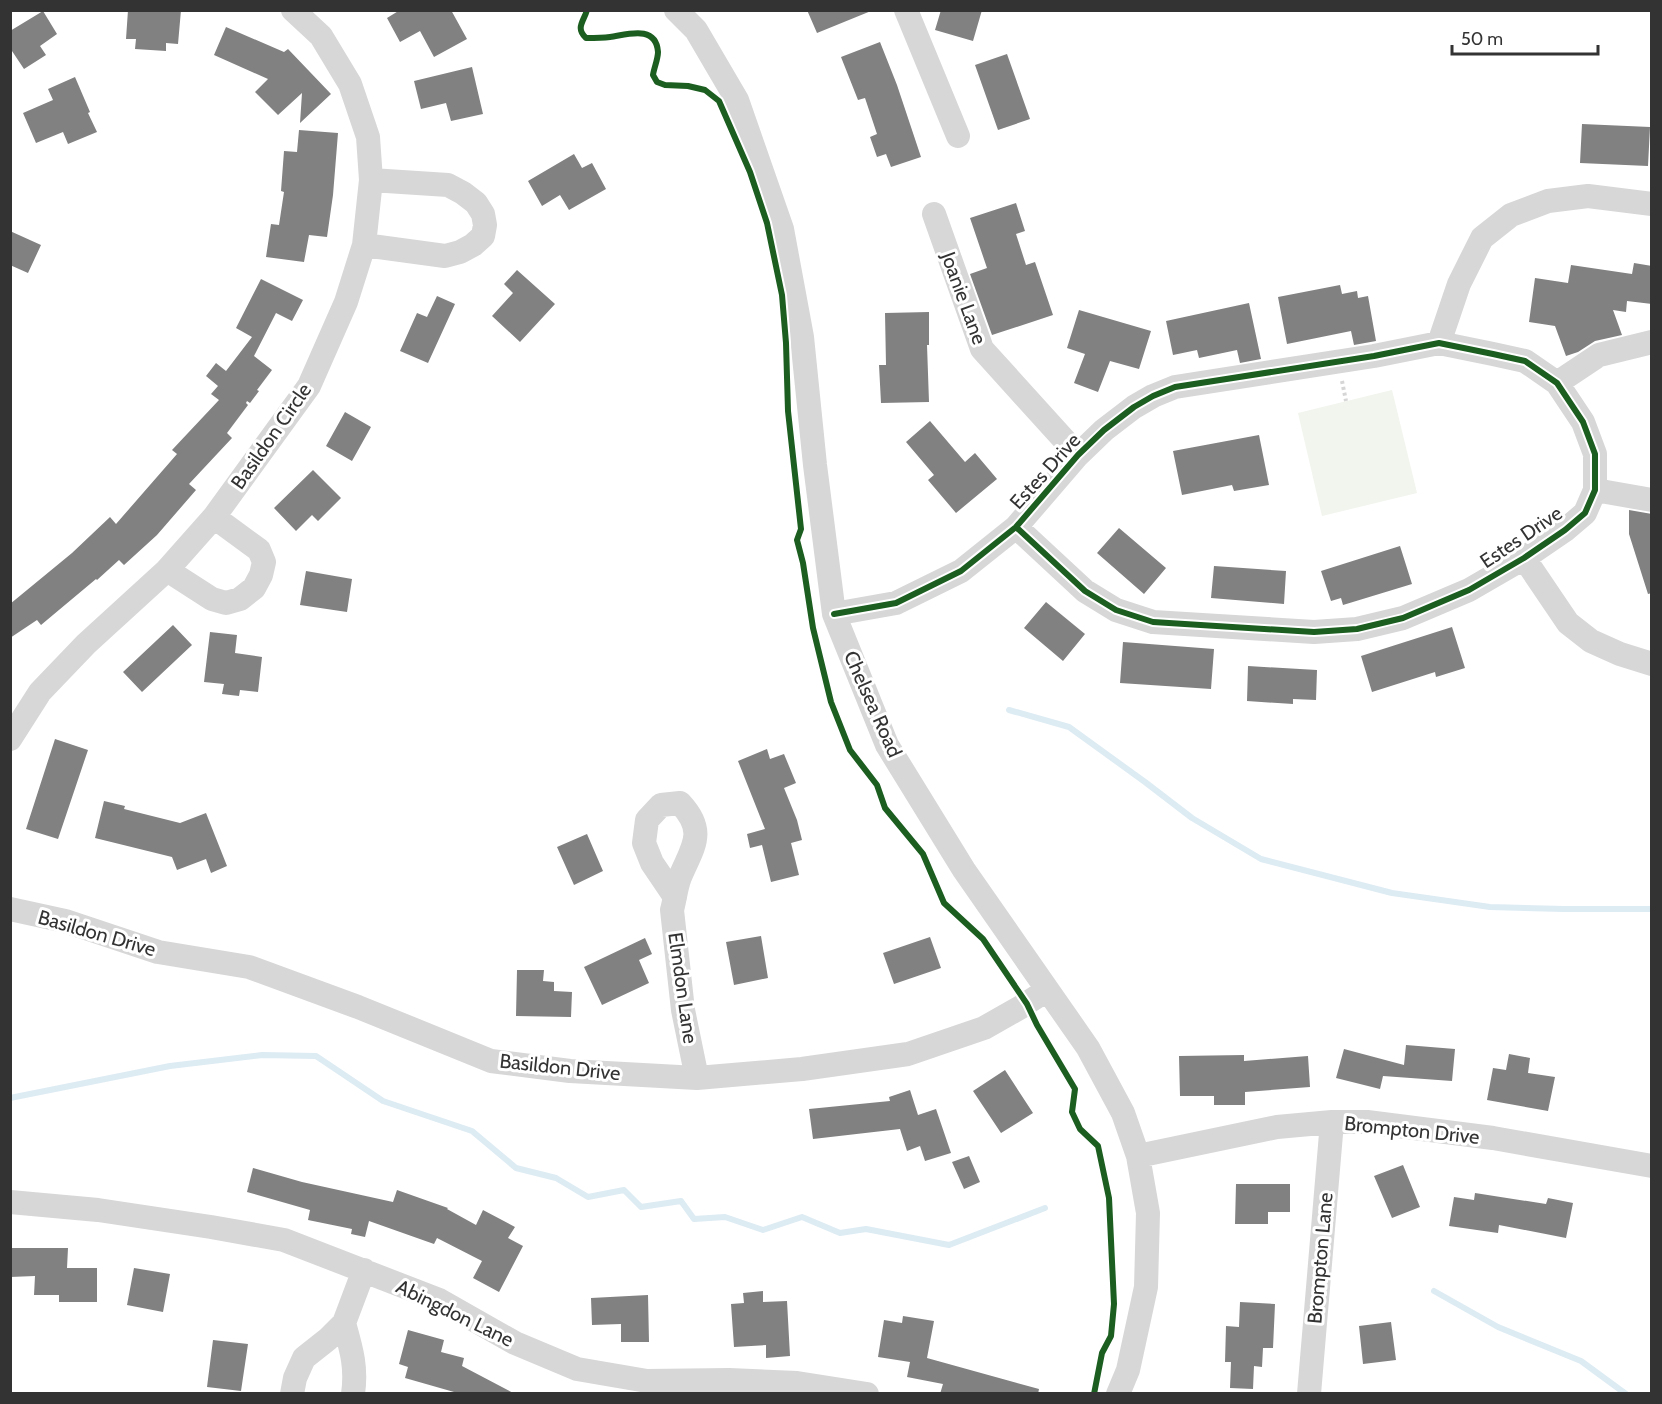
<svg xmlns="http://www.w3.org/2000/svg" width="1662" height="1404" font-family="Cabin,sans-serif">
	<rect width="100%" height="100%" fill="#fff"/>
	<path fill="#f1f5ed" d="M1392 390 1417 493 1322 516 1298 413Z"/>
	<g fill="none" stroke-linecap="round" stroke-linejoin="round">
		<path stroke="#ddebf3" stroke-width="6" d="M1009 710 1069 727 1145 782 1192 818 1261 859 1392 893 1490 907 1564 909H1652
			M10 1098 170 1066 262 1055 316 1056 383 1101 472 1131 516 1168 556 1178 588 1197 624 1190 641 1207 681 1201 694 1219 725 1217 763 1230 802 1217 840 1233 866 1229 949 1245 1045 1208
			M1434 1291 1498 1327 1581 1361 1626 1394"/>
	</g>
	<path fill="#818181" d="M128 10H181L178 44 166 43V51L135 49 136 39H126Z
		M400 10H451L467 39 434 57 420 31 400 42 387 18Z
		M807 10H871V11L817 33Z
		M941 10H982L973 41 935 30Z
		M43 11 57 34 40 46 46 55 24 69 10 48V31Z
		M226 27 284 52 288 49 331 94 300 123 302 93 278 115 255 92 268 79 214 55Z
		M880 42 897 85 921 157 891 167 886 154 877 157 870 137 877 134 865 98 858 100 841 57Z
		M1007 54 1030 119 998 130 975 65Z
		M472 67 483 114 451 121 446 103 421 109 414 81Z
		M75 77 90 112 88 113 97 132 68 144 63 132 36 143 23 113 53 100 48 89Z
		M1582 124 1650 127 1648 166 1580 163Z
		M299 130 338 133 333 195 327 237 309 235 304 262 266 257 271 224 279 225 284 192 281 191 284 151 297 152Z
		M574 154 582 168 592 163 606 189 569 210 560 195 542 206 528 181Z
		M1016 203 1025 231 1016 234 1026 265 1035 262 1053 315 992 335 970 274 987 268 970 218Z
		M10 231 41 245 28 273 10 265Z
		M1634 263 1652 266V304L1627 301 1626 312 1613 310 1622 335 1595 341 1578 352 1566 356 1555 326 1529 322 1535 278 1568 283 1571 265 1632 274Z
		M517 270 555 304 520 342 492 316 513 293 504 284Z
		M261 279 303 300 292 321 276 313 254 356 272 370 257 390 259 391 250 403 247 401 246 403 248 405 227 433 232 438 189 484 196 490 157 535 124 565 119 560 97 580 96 579 41 625 37 620 10 638V604L72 553 110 517 116 524 177 454 172 450 219 400 211 394 218 386 206 376 216 363 226 371 252 337 236 328Z
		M1340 285 1342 294 1357 291 1358 298 1368 296 1376 341 1354 345 1351 331 1287 344 1278 297Z
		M437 296 455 304 428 363 400 351 417 313 427 317Z
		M1249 303 1261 359 1240 363 1237 350 1199 358 1197 350 1173 355 1166 321Z
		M1079 310 1151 331 1139 369 1110 361 1098 392 1074 383 1085 354 1067 348Z
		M929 312V345H927L929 402 881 403 879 365H886L885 313Z
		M345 412 371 427 352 461 326 446Z
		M930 421 965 462 975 453 997 479 956 513 928 480 934 475 906 442Z
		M1259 435 1269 485 1234 491 1232 485 1182 495 1173 451Z
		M313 470 341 498 318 521 312 515 296 531 274 508Z
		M1629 510 1652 514V593L1648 594 1629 534Z
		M1119 528 1166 568 1144 594 1097 553Z
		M1400 546 1412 584 1343 605 1341 598 1331 601 1321 571Z
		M1214 566 1286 571 1284 604 1211 598Z
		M306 571 352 579 347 612 300 605Z
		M1046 602 1085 634 1063 661 1024 628Z
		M173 625 192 645 142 692 123 672Z
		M1452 627 1465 668 1436 677 1435 672 1372 692 1361 656Z
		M210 632 237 635 235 653 262 657 258 692 240 690 239 696 222 694 224 684 204 682Z
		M1123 642 1214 649 1211 689 1120 683Z
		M1248 666 1317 670 1316 700 1293 699V704L1247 701Z
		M55 739 88 750 58 839 26 829Z
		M767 749 770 759 784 754 796 783 784 788 797 820 802 840 791 843 799 875 771 882 762 845 750 848 747 834 765 829 738 761Z
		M104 801 125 806 124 809 180 823 206 813 227 866 211 873 206 859 177 870 172 857 95 838Z
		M587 834 603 871 574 885 557 847Z
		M761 936 768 978 734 985 726 942Z
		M930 937 941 968 894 984 883 953Z
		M645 938 652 954 639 960 649 983 602 1005 584 967Z
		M517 970H544L543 981 554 982V991L572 992 571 1017 516 1016Z
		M1406 1045 1455 1049 1452 1081 1383 1076 1380 1089 1336 1078 1344 1049 1404 1065Z
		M1509 1054 1530 1058 1528 1073 1555 1077 1548 1111 1487 1100 1493 1068 1506 1070Z
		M1244 1055V1061L1308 1056 1310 1087 1245 1092V1105H1214V1096H1180L1179 1056Z
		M1005 1070 1033 1113 1001 1133 973 1091Z
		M910 1090 918 1115 936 1109 951 1153 925 1161 920 1146 907 1151 900 1129 813 1139 809 1109 890 1101 889 1097Z
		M969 1156 980 1182 964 1189 952 1162Z
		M1403 1165 1420 1207 1392 1218 1374 1176Z
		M253 1168 302 1182 393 1202 397 1190 448 1208 447 1209 476 1225 483 1210 515 1227 508 1238 523 1246 499 1292 473 1278 482 1261 437 1238 434 1244 369 1221 365 1237 351 1234 352 1229 308 1220 310 1210 247 1192Z
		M1236 1184H1290V1212H1268V1224H1235Z
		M1475 1193 1546 1204 1548 1198 1573 1203 1566 1238 1499 1225 1498 1233 1449 1226 1454 1197 1474 1200Z
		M10 1248H68L67 1268H97V1302H59V1295H34L35 1276 10 1277Z
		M134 1268 170 1274 163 1312 127 1305Z
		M763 1291V1302L787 1301 790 1356 766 1358V1345L734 1347 731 1304 744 1303 743 1293Z
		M648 1295 649 1342H621V1324L592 1325 591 1298Z
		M1240 1302 1275 1304 1273 1348H1263L1262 1367 1254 1366 1253 1389 1230 1388 1231 1362H1225L1226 1326 1239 1327Z
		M903 1316 934 1321 927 1358 1039 1389 1038 1394H940L943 1384 907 1377 910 1362 878 1357 884 1320 902 1323Z
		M1391 1322 1396 1360 1363 1364 1359 1326Z
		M408 1330 444 1340 441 1352 464 1358 462 1366 515 1394H461L405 1378 408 1367 399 1364Z
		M213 1340 248 1344 241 1391 207 1387Z"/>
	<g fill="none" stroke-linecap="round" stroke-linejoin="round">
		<path stroke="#d6d6d6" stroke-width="4" stroke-dasharray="3 3" stroke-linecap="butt" d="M1342 381 1346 401"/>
		<path stroke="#d7d7d7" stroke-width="24" d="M676 10 696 30 737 100 782 229 802 337 815 465 834 614 887 745 964 870 1088 1048 1123 1113 1138 1156 1148 1213 1146 1287 1128 1370 1118 1394
			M906 10 958 136
			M934 214 982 349 1078 455
			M364 245 445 256 460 252 473 245 483 236 485 225 483 214 476 203 463 193 448 185 371 180
			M1439 343 1459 284 1482 238 1511 215 1548 201 1588 196 1652 204
			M1557 383 1599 355 1652 342
			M1595 490 1652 500
			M1524 558 1568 623 1591 641 1620 654 1652 664
			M167 570 212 599 226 603 240 599 254 588 261 575 264 562 259 550 214 517
			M834 614 896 603 961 571 1016 527 1078 455 1104 430 1134 407 1153 396 1175 387 1374 356 1439 343 1493 354 1525 361 1557 383 1583 422 1595 454V490L1585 513 1565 530 1524 558 1469 590 1403 618 1357 629 1314 632 1153 622 1116 610 1085 591 1016 527
			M10 739 40 692 86 644 167 570 214 517 309 386 346 302 364 245 371 180 368 137 350 84 321 36 293 10
			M675 897 652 863 644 843 647 820 661 805 680 803C707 832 693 846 680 877 676 887 675 899 672 910L683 1010 697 1078
			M10 909 65 921 158 952 249 967 358 1007 491 1061 570 1071 697 1078 802 1069 908 1054 984 1028 1021 1007 1047 990
			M1138 1156 1277 1127 1332 1122H1367L1493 1138 1652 1166
			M10 1202 98 1210 211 1227 284 1240 439 1300 515 1343 577 1369 647 1381 729 1380 797 1383 867 1394
			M344 1323C351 1348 357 1367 353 1394
			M292 1394 295 1378 304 1358 328 1339 344 1323 364 1270
			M1309 1394 1332 1122"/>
		<defs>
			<path id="cycleway" d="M587 10C584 21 575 28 586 38 594 38 602 38 610 37 626 35 656 24 658 52 658 59 654 68 653 75L657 82 665 85 688 86 705 90 719 101 750 172 767 223 782 295 786 343 788 411 801 529 797 540 803 563 813 628 831 702 850 750 877 785 885 808 923 854 944 903 983 939 1027 1004 1037 1025 1075 1089 1072 1112 1080 1129 1098 1146 1109 1198 1114 1304 1111 1336 1102 1353 1094 1394
				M834 614 896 603 961 571 1016 527 1078 455 1104 430 1134 407 1153 396 1175 387 1374 356 1439 343 1493 354 1525 361 1557 383 1583 422 1595 454V490L1585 513 1565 530 1524 558 1469 590 1403 618 1357 629 1314 632 1153 622 1116 610 1085 591 1016 527"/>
		</defs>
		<use href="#cycleway" stroke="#fff" stroke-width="10"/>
		<use href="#cycleway" stroke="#1b5e20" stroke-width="6"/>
	</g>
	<g text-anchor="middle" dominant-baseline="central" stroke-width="6" stroke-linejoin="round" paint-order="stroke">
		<g font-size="20" fill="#333" stroke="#fff">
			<text transform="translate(964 298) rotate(70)">Joanie Lane</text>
			<text transform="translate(271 436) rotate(-55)">Basildon Circle</text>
			<text transform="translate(1045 471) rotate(-48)">Estes Drive</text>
			<text transform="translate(1521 537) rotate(-34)">Estes Drive</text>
			<text transform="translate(873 704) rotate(66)">Chelsea Road</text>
			<text transform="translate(97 933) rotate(16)">Basildon Drive</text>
			<text transform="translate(683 988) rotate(82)">Elmdon Lane</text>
			<text transform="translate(560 1067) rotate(6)">Basildon Drive</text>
			<text transform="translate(1412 1130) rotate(6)">Brompton Drive</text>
			<text transform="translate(1320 1258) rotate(-85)">Brompton Lane</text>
			<text transform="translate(455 1313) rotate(26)">Abingdon Lane</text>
		</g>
	</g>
	<rect width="1662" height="1404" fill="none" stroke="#333333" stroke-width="24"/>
	<path d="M1452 45v9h146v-9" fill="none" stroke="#333333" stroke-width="3"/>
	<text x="1461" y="45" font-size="18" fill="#333333" stroke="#ffffff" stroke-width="4.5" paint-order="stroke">50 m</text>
</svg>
